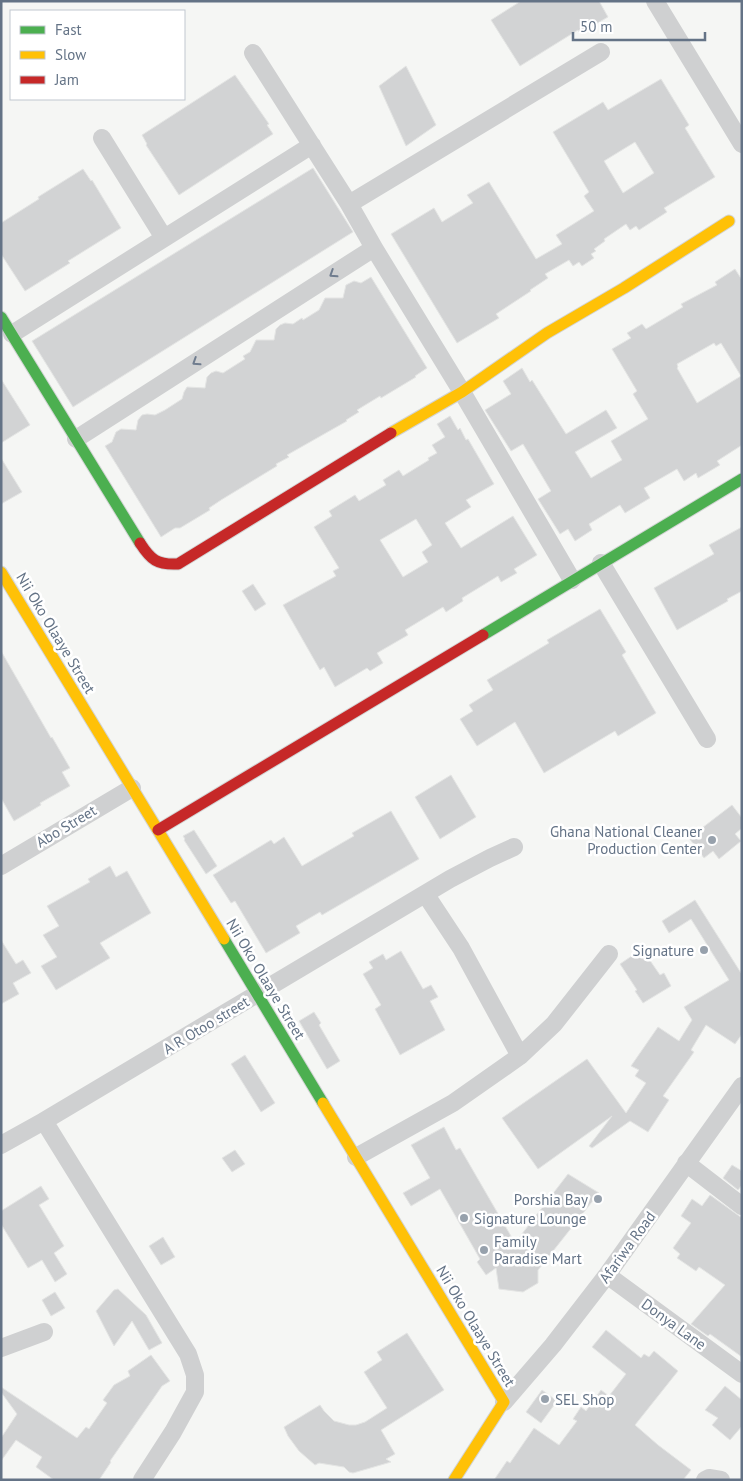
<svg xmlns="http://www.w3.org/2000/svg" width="743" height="1481" font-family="'PT Sans',sans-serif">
	<rect width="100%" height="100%" fill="#f5f6f4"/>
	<path fill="#d2d3d4" stroke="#e4e5e4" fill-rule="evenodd" d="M521 1H599L608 17 580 33 578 30 520 66 491 20Z
		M406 66 436 125 406 146 379 86Z
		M235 75 269 124 267 125 273 134 179 195 146 145 147 144 142 135Z
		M661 79 689 125 685 128 715 177 664 208 667 212 639 230 636 226 630 230 626 224 604 239 605 241 594 249 596 251 591 254 594 258 582 266 579 262 573 266 569 260 545 274 548 278 530 290 531 291 496 314 499 318 457 343 391 234 434 208 442 222 473 203 467 195 489 182 536 259 562 244 556 235 594 211 584 196 589 192 553 132 603 102 608 110ZM635 142 654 173 623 193 604 161Z
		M313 168 353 232 73 407 32 341Z
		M83 169 91 181 92 180 121 228 68 261 70 263 25 291 1 254V223L39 199 38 197Z
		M735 269 742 280V445L717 461 720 465 698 478 696 473 684 481 677 469 644 488 650 498 625 513 620 505 589 524 592 530 575 541 568 529 560 534 538 499 551 491 523 444 511 451 485 410 511 394 503 381 522 368 530 382 532 380 566 434 606 410 617 428 575 452 591 478 622 460 611 441 648 419 633 394 637 391 612 349 631 338 627 333 642 324 646 329 683 307 681 304 717 285 715 282ZM714 343 716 346 721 343 741 376 697 403 677 368 678 367 677 364Z
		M371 277 427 368 415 376 416 377 381 398 380 396 357 410 359 412 346 420 347 421 287 455 289 457 276 464 277 466 221 500 209 508 210 510 180 528H175L161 537 105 446 112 442 116 432 121 429 136 430 138 420 142 415 147 414 155 415 165 410 182 399 184 392 187 387 205 388 207 377 211 373 216 371 223 373 245 359 243 356 250 352 256 340H274L276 329 280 325 285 323 293 324 302 318 303 320 319 310 325 298H343L346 285 354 281 361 283Z
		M1 379 30 425 1 443Z
		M450 416 458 430 460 428 466 440 468 439 494 484 466 500 471 507 445 523 461 548 513 516 537 555 514 569 517 573 501 582 498 576 462 598 463 601 446 612 443 607 405 630 408 635 377 653 383 663 370 671 367 668 335 687 324 667 320 670 283 605 336 576 333 571 339 568 314 527 332 516 329 511 355 495 359 501 386 485 383 480 399 470 403 476 429 460 428 458 437 453 432 445 445 437 437 424ZM416 519 432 545 422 552 428 562 403 577 380 540Z
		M1 458 22 492 1 504Z
		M742 527V591L727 599 728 601 677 630 654 588 714 554 709 545Z
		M253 584 266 604 255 611 242 591Z
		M600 609 626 652 622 655 656 713 618 736 615 731 544 773 515 722 477 746 460 719 473 711 469 705 493 690 487 680 549 643 547 640Z
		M1 651 51 738 52 737 70 768 62 772 70 786 40 803 41 805 14 821 1 798Z
		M451 775 476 817 440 839 415 797Z
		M732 805 742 818V828L735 834 741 841 719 859 713 851 704 858 689 838Z
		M391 811 419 859 322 915 320 912 296 926 300 933 266 953 235 901 231 903 213 875 271 840 274 844 284 837 302 866 354 836 352 833Z
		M194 830 217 866 206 874 184 840 185 839 183 836Z
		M110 866 116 877 127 871 151 913 100 943 110 958 56 990 41 966 57 957 43 935 59 926 47 906 90 882 88 879Z
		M695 900 741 973 742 972V1034L735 1044 706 1025 691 1050 694 1052 663 1096 669 1100 648 1132 630 1121 592 1148 589 1146 612 1116 538 1169 502 1118 587 1059 626 1113 646 1083 635 1076 639 1070 631 1066 658 1027 679 1041 692 1020 684 1007 729 980 691 919 669 933 662 921Z
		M1 940 16 964 23 960 31 973 13 983 19 994 1 1004Z
		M642 949 660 975 664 973 671 986 643 1003 635 991 637 990 620 964Z
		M401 951 423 989 431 985 438 997 430 1001 445 1030 400 1055 375 1009 381 1005 363 974 373 968 369 962 383 954 386 960Z
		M314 1012 321 1023 319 1025 340 1061 327 1069 299 1021Z
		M245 1055 275 1103 261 1112 231 1064Z
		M444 1127 456 1150 460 1148 515 1243 568 1174 599 1193 538 1270V1283L523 1292 499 1289 496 1268 486 1275 477 1262 480 1259 440 1189 411 1206 403 1193 430 1178 411 1145Z
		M235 1150 245 1164 232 1172 222 1158Z
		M732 1165 742 1171V1185L738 1190 723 1178Z
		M41 1186 49 1199 39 1205 64 1246 54 1253 67 1274 55 1282 42 1260 28 1268 1 1224V1211Z
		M710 1195 742 1218V1357L710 1334 708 1336 691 1324 725 1285 699 1267 696 1271 677 1258 680 1254 673 1248 691 1223 681 1216 692 1199 702 1206Z
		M163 1237 175 1257 161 1265 149 1246Z
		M118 1289 146 1315 162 1343 149 1350 132 1321 114 1346 96 1311 114 1290Z
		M55 1292 65 1308 51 1316 42 1300Z
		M606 1330 641 1358 644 1354 649 1357 654 1351 678 1371 635 1425 658 1445 691 1470 683 1480H494L507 1461 510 1463 534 1428 559 1445 577 1421 573 1419 581 1407 586 1411 601 1390 609 1396 626 1374 592 1347Z
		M407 1333 444 1390 381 1430 395 1454 386 1459 391 1462 353 1473 349 1472 344 1467 319 1463 315 1465 299 1451 288 1436 284 1427 320 1405 324 1411 334 1421 349 1425H356L365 1422 387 1408 364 1372 382 1360 377 1352Z
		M151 1355 170 1381 162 1386 110 1461 111 1462 99 1480H54L36 1467 42 1457 16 1440 1 1461V1438L17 1414 1 1392V1387L77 1438 86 1427 89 1429 107 1403 103 1400 114 1385 130 1376 128 1371Z
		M725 1386 742 1400V1426L730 1440 712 1425 718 1418 705 1410Z
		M542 1390 557 1401 541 1423 526 1412Z"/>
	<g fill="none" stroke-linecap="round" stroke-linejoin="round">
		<defs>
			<path id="fast" d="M1 317 140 543
				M483 635 742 479
				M224 939 323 1103"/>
			<path id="slow" d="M391 433 462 392 547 333 624 288 729 221
				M1 572 224 939
				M323 1103 504 1402 454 1480"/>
			<path id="jam" d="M140 543C151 560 157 565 178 564L391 433
				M158 830 483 635"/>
		</defs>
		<use href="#fast" stroke="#d2d4d4" stroke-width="13"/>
		<use href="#slow" stroke="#d2d4d4" stroke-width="13"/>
		<use href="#jam" stroke="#d2d4d4" stroke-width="13"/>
		<path stroke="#cfd0d1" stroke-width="18" d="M655 1 742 144
			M253 53 349 204 374 248 462 392 572 580
			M102 138 164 238
			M349 204 601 52
			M12 334 312 145
			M76 439 374 248
			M601 563 707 739
			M1 866 132 788
			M426 895 461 948 520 1056
			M44 1121 188 1354 195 1375V1392L173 1432 142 1480
			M1 1145 44 1121 450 879 490 858 514 847
			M356 1157 453 1103 520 1056 554 1024 609 954
			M686 1163 742 1206
			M607 1275 742 1374
			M1 1348 44 1332
			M504 1402 553 1345 607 1275 742 1086
			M705 1480 709 1478 721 1480"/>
		<use href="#fast" stroke="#4caf50" stroke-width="11"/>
		<use href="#slow" stroke="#ffc107" stroke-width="11"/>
		<use href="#jam" stroke="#c62828" stroke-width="11"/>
	</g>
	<defs><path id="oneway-chevron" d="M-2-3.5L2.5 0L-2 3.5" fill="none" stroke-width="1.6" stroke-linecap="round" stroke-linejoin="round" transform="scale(1.25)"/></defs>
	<g stroke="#6f7c8e">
		<use href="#oneway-chevron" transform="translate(333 274) rotate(147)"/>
		<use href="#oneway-chevron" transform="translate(196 362) rotate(147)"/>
	</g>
	<g fill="#97a1ac" stroke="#fff" stroke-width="2">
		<circle cx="712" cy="840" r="5"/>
		<circle cx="704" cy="950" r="5"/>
		<circle cx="598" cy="1199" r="5"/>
		<circle cx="464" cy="1218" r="5"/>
		<circle cx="484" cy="1250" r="5"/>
		<circle cx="545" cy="1399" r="5"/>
	</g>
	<g text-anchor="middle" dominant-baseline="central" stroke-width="5" stroke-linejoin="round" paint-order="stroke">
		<g font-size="15" fill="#647386" stroke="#fff">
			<text transform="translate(56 633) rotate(59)">Nii Oko Olaaye Street</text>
			<text transform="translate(66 826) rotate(-31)">Abo Street</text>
			<text transform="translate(266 979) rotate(59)">Nii Oko Olaaye Street</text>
			<text transform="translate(206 1025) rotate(-31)">A R Otoo street</text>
			<text transform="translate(627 1247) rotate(-54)">Afariwa Road</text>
			<text transform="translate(674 1324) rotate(36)">Donya Lane</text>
			<text transform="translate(476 1326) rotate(59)">Nii Oko Olaaye Street</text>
		</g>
		<g font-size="15" fill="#647386" stroke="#fff" text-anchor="end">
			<text x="702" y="831">Ghana National Cleaner<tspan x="702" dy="17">Production Center</tspan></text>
			<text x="694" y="950">Signature</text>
			<text x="588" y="1199">Porshia Bay</text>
			<text x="474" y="1218" text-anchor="start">Signature Lounge</text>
			<text x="494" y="1241" text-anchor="start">Family<tspan x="494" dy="17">Paradise Mart</tspan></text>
			<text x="555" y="1399" text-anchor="start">SEL Shop</text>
		</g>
	</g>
	<rect width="743" height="1481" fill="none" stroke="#647386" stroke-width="5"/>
	<rect x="10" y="10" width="175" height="90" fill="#ffffff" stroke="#c1c7cf"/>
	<rect x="20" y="26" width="25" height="8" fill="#4caf50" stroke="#c1c7cf"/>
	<text x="55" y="35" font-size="15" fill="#647386">Fast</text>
	<rect x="20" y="51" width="25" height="8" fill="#ffc107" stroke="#c1c7cf"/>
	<text x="55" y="60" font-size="15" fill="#647386">Slow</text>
	<rect x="20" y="76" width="25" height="8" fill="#c62828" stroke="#c1c7cf"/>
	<text x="55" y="85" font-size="15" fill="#647386">Jam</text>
	<path d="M573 32v8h132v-8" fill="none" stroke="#647386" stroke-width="2.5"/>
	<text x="580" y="32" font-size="15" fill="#647386" stroke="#ffffff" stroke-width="4" paint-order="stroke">50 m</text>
</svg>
